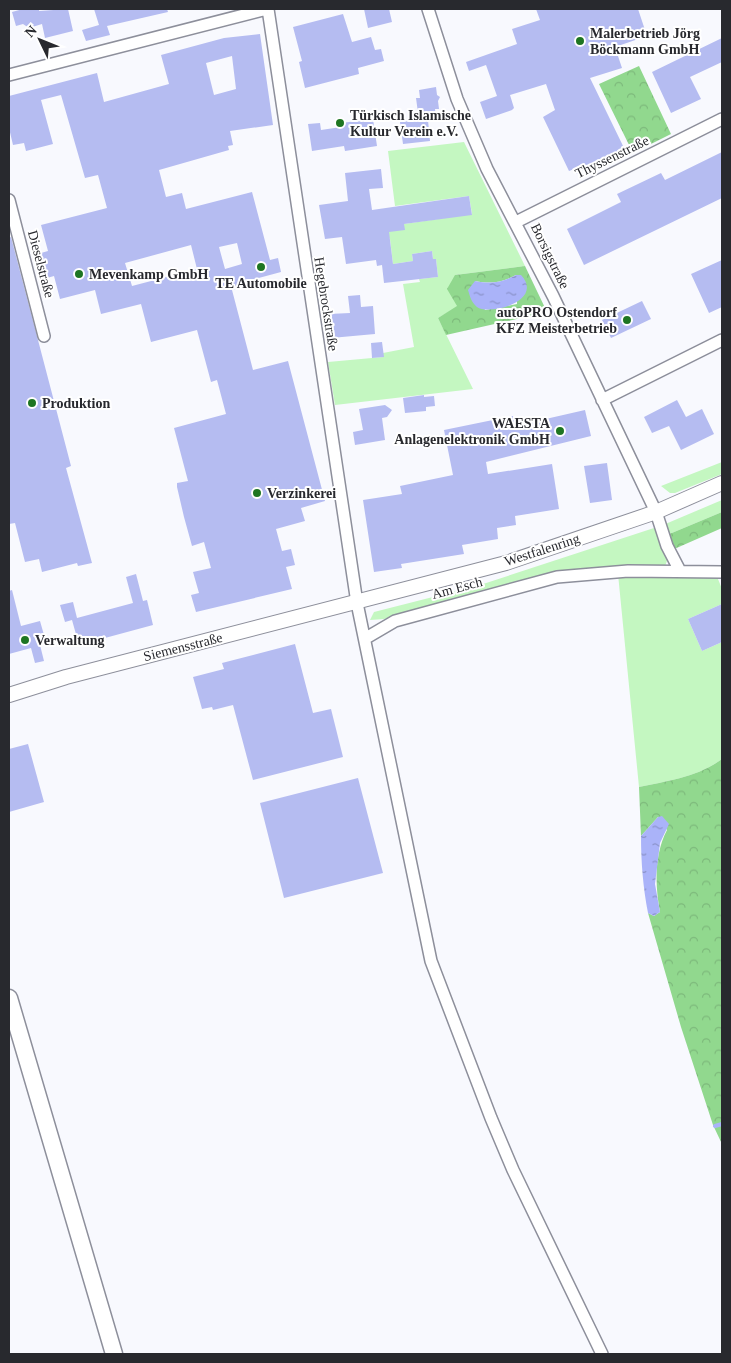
<svg xmlns="http://www.w3.org/2000/svg" width="731" height="1363" font-family="Georgia,serif">
	<defs>
		<pattern id="forest-crowns" width="20" height="18" patternUnits="userSpaceOnUse" patternTransform="scale(1.25)"><rect width="20" height="18" fill="#91d88e"/><path d="M2 6a3 3 0 1 1 6 0M12 15a3 3 0 1 1 6 0" fill="none" stroke="#7db97b"/></pattern>
		<pattern id="water-ripples" width="26" height="14" patternUnits="userSpaceOnUse" patternTransform="scale(1.25)"><rect width="26" height="14" fill="#aab3f9"/><path d="M2 4q2-2 4 0t4 0M15 11q2-2 4 0t4 0" fill="none" stroke="#8a92ca"/></pattern>
	</defs>
	<rect width="100%" height="100%" fill="#f8f9fe"/>
	<path fill="#c4f7c1" d="M464 142 525 266 455 275 457 307 438 318 473 389 335 405 328 362 383 357V353L414 347 403 284 420 282 419 279 438 277 436 259H433L432 251 412 254 413 261 393 264 390 239 385 232 404 224 472 214 469 196 395 206 388 151Z
		M722 462V474L675 493H670L661 486Z
		M722 500V512L667 535 663 525Z
		M654 528 668 558 664 569 555 573 384 619 370 620 374 612 480 585Z
		M618 574H716L722 589V604L688 619 702 651 722 642V759C698 777 667 781 639 787Z"/>
	<path fill="url(#forest-crowns)" fill-rule="evenodd" d="M639 66 671 134 633 153 599 84Z
		M525 266 547 312 446 335 438 318 457 306 447 289 455 275ZM516 275 517 304 485 310 475 281C491 284 501 283 516 275Z
		M722 512V528L672 550 667 535Z
		M722 759V1144L713 1125 681 1027 648 913 654 916 660 912C655 885 654 855 667 830L658 817 641 836 639 787C667 781 698 777 722 759Z"/>
	<path fill="url(#water-ripples)" d="M516 275H521C545 301 489 316 477 307 471 302 470 296 468 290L475 281C491 284 501 283 516 275Z
		M662 816 669 824 660 843 655 884 660 912 654 916 648 913C643 887 641 862 641 836L658 817Z"/>
	<g fill="none" stroke-linecap="round" stroke-linejoin="round">
		<path stroke="#aab3f9" stroke-width="4" d="M715 1126 722 1124"/>
	</g>
	<path fill="#b5bcf1" fill-rule="evenodd" d="M23 9H39V11L68 9 73 31 45 38 42 24 29 28 23 24 16 26 12 12Z
		M94 9H167L168 12 107 26 110 35 86 41 82 30 99 25Z
		M364 9H389L392 22 368 28Z
		M536 9H638L647 36 615 47 622 68 590 78 625 150 576 174 574 169 569 171 543 117 555 110 546 84 510 95 514 108 512 110 486 119 480 102 497 96 486 65 469 71 466 62 517 44 512 29 540 20Z
		M343 14 352 42 371 37 375 50 381 49 384 61 358 68 359 74 305 88 299 62 302 61 293 27Z
		M260 34 273 125 230 131 233 145 228 146 229 150 159 170 166 197 182 193 186 209 252 192 270 260 278 258 281 272 247 281 248 286 232 290 253 370 288 361 325 501 301 508 305 521 276 529 282 551 291 549 295 565 286 567 292 589 196 612 191 595 199 593 193 572 211 568 204 542 192 546 184 517 177 487V483L188 481 174 428 226 414 217 380 211 382 197 330 151 342 141 304 101 314 95 290 60 299 54 276 47 278 41 253 48 251 41 225 107 208 98 175 85 178 61 95 41 100 53 144 26 151 24 143 13 145 9 128V96L97 73 104 102 169 84 161 55 224 38ZM232 56 236 89 214 95 206 63ZM237 243 242 264 225 269 219 247ZM191 245 197 269 132 286 125 263Z
		M722 38V62L690 77 701 99 671 113 652 72Z
		M436 87 437 95 440 97 438 101 439 109H435L436 118 428 120 430 141 403 144 400 122 419 120 416 98H420L419 90Z
		M373 119 377 146 345 151 344 146 312 151 308 124 320 123 321 130 341 127V123Z
		M722 152V198L584 265 567 229 621 202 617 194 661 173 665 180Z
		M381 169 383 188 369 189 372 210 469 196 472 215 404 224 405 230 389 232 393 264 413 261 412 254 432 251 433 259H436L438 277 384 283 382 265 377 266 376 260 346 264 342 237 325 239 319 205 348 201 345 173Z
		M11 237 71 466 66 468 92 563 78 566 77 563 42 572 39 559 25 562 15 523 9 524V238Z
		M722 260V307L709 313 691 274Z
		M360 295 361 307 373 306 375 334 331 338 329 314 350 313 348 296Z
		M642 301 651 319 611 338 602 320Z
		M382 342 384 357 372 358 371 343Z
		M424 395V397L434 396 435 406 426 407V411L405 413 403 398Z
		M677 400 686 417 702 409 714 434 681 450 669 426 652 433 644 417Z
		M385 405 392 410 387 417 382 418 385 440 355 445 353 432 363 430 359 409Z
		M585 410 591 436 486 462 488 474 552 464 559 509 515 516 516 525 497 528 498 539 462 545 464 554 401 564 402 568 374 572 363 500 402 494 400 486 453 475 444 430 513 416 515 426Z
		M607 463 612 500 590 503 584 466Z
		M136 574 143 601 147 600 153 625 79 645 72 620 65 622 60 605 73 602 77 618 133 603 126 577Z
		M12 590 21 626 40 621 44 635 40 636 42 645H40L44 661 35 663 31 648 9 654V591Z
		M722 604V642L702 651 688 619Z
		M295 644 313 713 331 709 343 757 253 780 233 705 213 710 212 707 202 709 193 677 224 669 222 663Z
		M28 744 44 802 9 812V749Z
		M358 778 383 873 284 898 260 803Z"/>
	<g fill="none" stroke-linecap="round" stroke-linejoin="round">
		<defs>
			<path id="minor" d="M268 9 357 603 431 961 491 1118 513 1170 602 1354
				M428 9 457 99 487 169 553 296 656 512 667 546 680 571
				M9 75 267 9
				M9 200 44 336
				M516 222 722 119
				M602 400 722 340
				M366 638 395 621 557 577 628 571 722 572"/>
			<path id="tertiary" d="M9 695 66 677 506 563 656 512 722 483"/>
			<path id="secondary" d="M9 998 114 1354"/>
		</defs>
		<use href="#minor" stroke="#8d8f9b" stroke-width="14"/>
		<use href="#tertiary" stroke="#8d8f9b" stroke-width="16"/>
		<use href="#secondary" stroke="#8d8f9b" stroke-width="19"/>
		<use href="#minor" stroke="#fff" stroke-width="11"/>
		<use href="#tertiary" stroke="#fff" stroke-width="14"/>
		<use href="#secondary" stroke="#fff" stroke-width="16"/>
	</g>
	<g fill="#1e7522" stroke="#fff" stroke-width="2">
		<circle cx="580" cy="41" r="5"/>
		<circle cx="340" cy="123" r="5"/>
		<circle cx="261" cy="267" r="5"/>
		<circle cx="79" cy="274" r="5"/>
		<circle cx="627" cy="320" r="5"/>
		<circle cx="32" cy="403" r="5"/>
		<circle cx="560" cy="431" r="5"/>
		<circle cx="257" cy="493" r="5"/>
		<circle cx="25" cy="640" r="5"/>
	</g>
	<g text-anchor="middle" dominant-baseline="central" stroke-width="4" stroke-linejoin="round" paint-order="stroke">
		<g font-size="14" font-weight="bold" fill="#28292e" stroke="#fff" text-anchor="start">
			<text x="590" y="33">Malerbetrieb Jörg<tspan x="590" dy="16">Böckmann GmbH</tspan></text>
			<text x="350" y="115">Türkisch Islamische<tspan x="350" dy="16">Kultur Verein e.V.</tspan></text>
			<text x="89" y="274">Mevenkamp GmbH</text>
			<text x="261" y="283" text-anchor="middle">TE Automobile</text>
			<text x="617" y="312" text-anchor="end">autoPRO Ostendorf<tspan x="617" dy="16">KFZ Meisterbetrieb</tspan></text>
			<text x="42" y="403">Produktion</text>
			<text x="550" y="423" text-anchor="end">WAESTA<tspan x="550" dy="16">Anlagenelektronik GmbH</tspan></text>
			<text x="267" y="493">Verzinkerei</text>
			<text x="35" y="640">Verwaltung</text>
		</g>
		<g font-size="14" fill="#28292e" stroke="#fff">
			<text transform="translate(612 157) rotate(-26)">Thyssenstraße</text>
			<text transform="translate(550 256) rotate(64)">Borsigstraße</text>
			<text transform="translate(41 264) rotate(75)">Dieselstraße</text>
			<text transform="translate(326 304) rotate(81)">Hegebrockstraße</text>
			<text transform="translate(542 550) rotate(-18)">Westfalenring</text>
			<text transform="translate(457 588) rotate(-15)">Am Esch</text>
			<text transform="translate(183 647) rotate(-14)">Siemensstraße</text>
		</g>
	</g>
	<rect width="731" height="1363" fill="none" stroke="#28292e" stroke-width="20"/>
	<g transform="translate(40 40) rotate(313)" stroke="#ffffff" stroke-width="4" paint-order="stroke">
	<path d="M0-4L9 19L0 12L-9 19Z" fill="#28292e"/>
	<text y="-8" font-size="14" font-weight="bold" text-anchor="middle" fill="#28292e">N</text>
	</g>
</svg>
